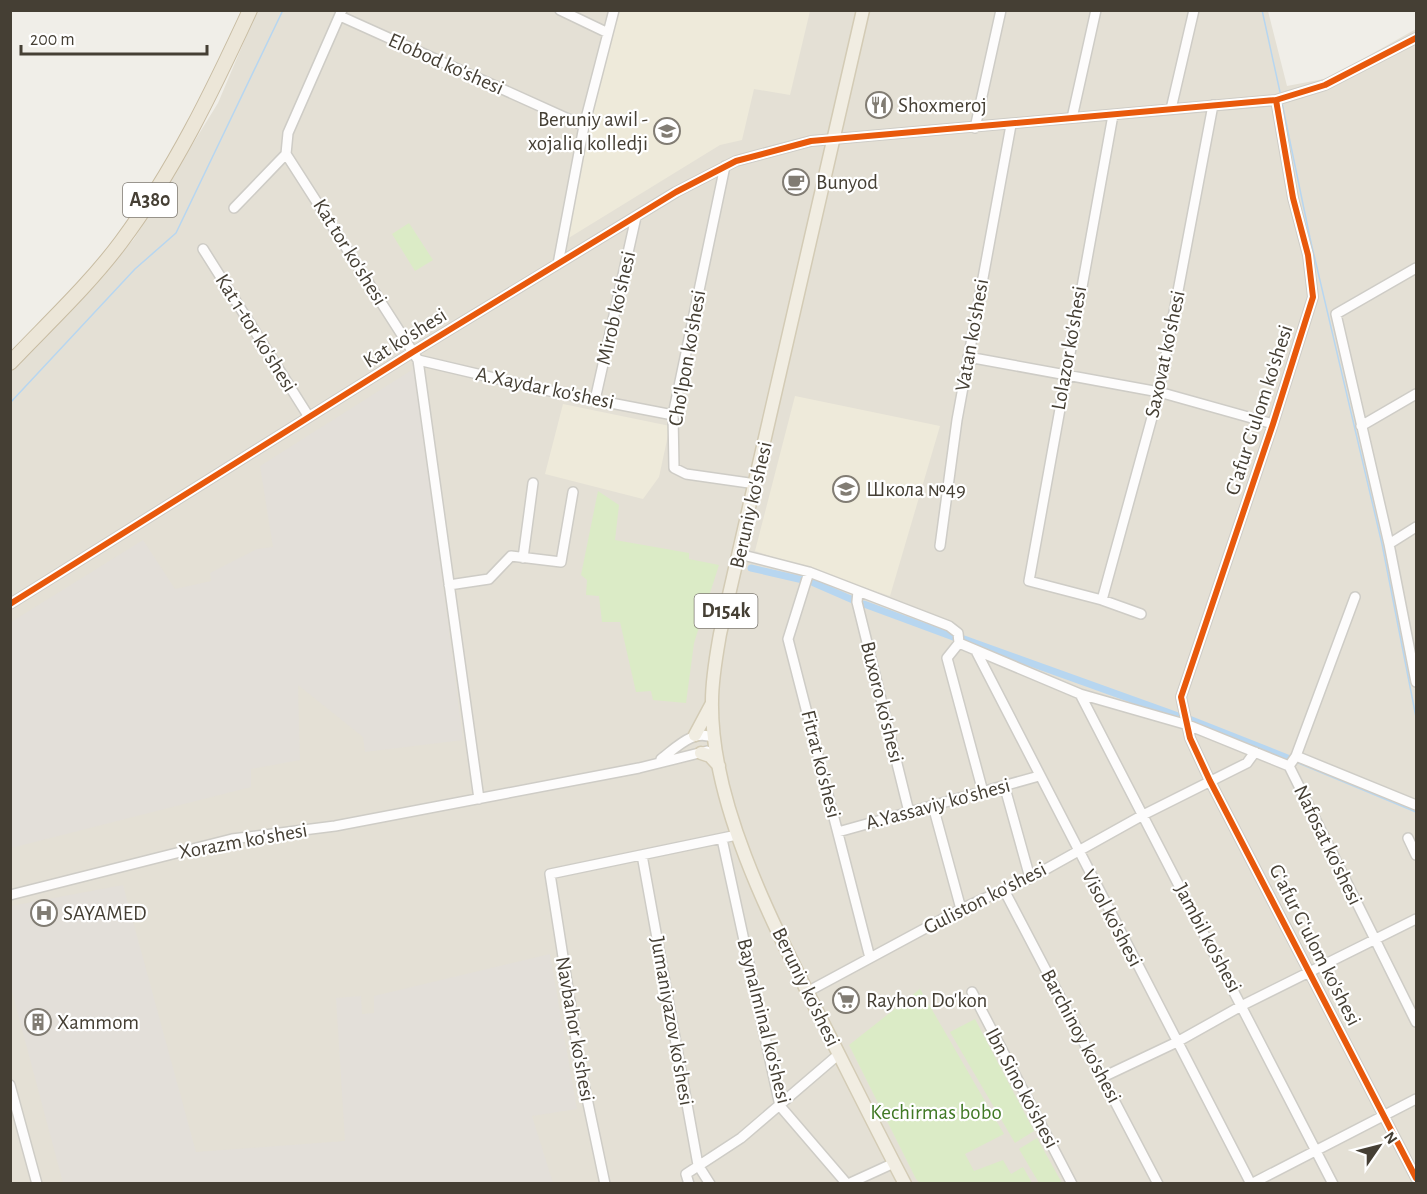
<svg xmlns="http://www.w3.org/2000/svg" width="1427" height="1194" font-family="'Alegreya Sans',sans-serif">
	<rect width="100%" height="100%" fill="#f0eee8"/>
	<path fill="#e4e0d5" d="M257 11H1268L1287 86 1329 78 1416 29V1183H11L10 372 134 239 218 103Z"/>
	<path fill="#e3dfd9" d="M415 368 463 740 365 752 363 737 298 685 300 760 251 769V787L11 848V622L143 540 175 589 211 581 210 573 257 549 273 547 260 466Z
		M123 885 196 1152 345 1141 336 998 361 996 362 1014 374 1013V996L550 954 577 1109 532 1116 553 1183H63L11 988V906Z"/>
	<path fill="#eeeada" d="M619 11H810L790 95 754 89 742 140 720 145 567 239 591 121Z
		M795 396 940 426 890 596 755 551Z
		M563 404 670 426 659 477 643 499 545 474Z"/>
	<path fill="#dbebc6" d="M409 223 433 260 415 271 392 234Z
		M598 491 619 505 615 540 689 553V559L719 565 694 643 686 703 653 700 651 691 636 692 620 622H602L599 596 586 595 587 580 581 575Z
		M920 989 1004 1134 965 1154 974 1171 1003 1160 1011 1174 1023 1167 1032 1183 921 1184 916 1179 849 1045Z
		M975 1019 1034 1131 1015 1143 950 1032Z
		M1037 1138 1062 1183H1039L1019 1149Z"/>
	<g fill="none" stroke-linecap="round" stroke-linejoin="round">
		<path stroke="#b7d6f0" stroke-width="1.5" d="M1262 10 1280 92
			M1282 103 1310 238 1382 544 1416 717
			M10 403 135 269 176 233 283 10
			M1296 762 1416 812"/>
		<path stroke="#b7d6f0" stroke-width="7" d="M751 568 803 580
			M814 583 853 600
			M864 604 956 638
			M964 639 1181 717
			M1189 719 1290 759"/>
		<defs>
			<path id="minor" d="M560 10 608 33
				M340 16 584 126
				M1276 100 1293 198 1308 255 1313 297 1273 424 1181 697 1190 738 1210 781 1416 1178
				M1171 109 1194 10
				M1113 115 1029 581 1102 600 1141 614
				M1072 118 1096 10
				M975 128 1001 10
				M286 154 418 360 479 799
				M286 154 288 133 342 10
				M725 166 673 415 674 468 686 474 756 484
				M234 208 286 154
				M203 249 309 417
				M558 264 584 126 614 10
				M1416 268 1336 314 1389 544 1416 682
				M968 357 1159 392 1273 424
				M418 360 554 392 673 415
				M595 400 636 217
				M1361 426 1416 394
				M1389 544 1416 527
				M940 546 957 420 1011 125
				M739 554 809 572 949 626 958 633 959 643 1080 694 1188 725 1289 766
				M523 558 533 483
				M809 572 788 639 870 958
				M449 585 489 579 511 556 561 562 573 492
				M858 591 857 602 909 812
				M1102 600 1159 392 1213 105
				M10 604 413 352 676 192 736 161 811 141 1276 100 1325 85 1416 38
				M959 643 947 658 983 792
				M976 651 1251 1184
				M1080 694 1333 1184
				M1296 756 1416 805
				M661 759C677 747 695 727 715 739
				M1289 766 1416 1022
				M1289 766 1296 756 1355 597
				M1005 788 1030 878
				M933 806 961 909
				M838 832 1039 776
				M1408 838 1416 855
				M722 839 780 1106 847 1184
				M642 855 698 1165 710 1184
				M1004 890 1158 1184
				M10 895 232 839 335 826 639 768 707 751
				M807 992 961 909 1030 878 1143 815 1247 763 1255 752
				M972 992 1072 1184
				M1103 1077 1177 1042 1243 1005 1416 919
				M10 1085 37 1184
				M605 1184 580 1065 550 874 737 835
				M689 1184 686 1174 741 1138 839 1054
				M848 1184 894 1163
				M1251 1184 1416 1099"/>
			<path id="major" d="M863 10 720 634C716 657 712 678 712 701 710 803 773 924 818 1013 847 1070 875 1127 905 1184
				M695 735 711 705
				M701 753 710 756 719 766"/>
			<path id="highway" d="M10 363C47 324 89 285 121 242 174 171 213 90 250 10"/>
		</defs>
		<use href="#minor" stroke="#ceccc6" stroke-width="12"/>
		<use href="#major" stroke="#d3cbb5" stroke-width="15"/>
		<use href="#highway" stroke="#c8bca2" stroke-width="16"/>
		<use href="#minor" stroke="#fdfcfc" stroke-width="9"/>
		<use href="#major" stroke="#f1ede2" stroke-width="12"/>
		<use href="#highway" stroke="#ece6d8" stroke-width="14"/>
		<defs>
			<path id="cycleway" d="M1276 100 1293 198 1308 255 1313 297 1273 424 1181 697 1190 738 1210 781 1416 1178
				M10 604 413 352 676 192 736 161 811 141 1276 100 1325 85 1416 38"/>
		</defs>
		<use href="#cycleway" stroke="#fff" stroke-width="10"/>
		<use href="#cycleway" stroke="#e8590c" stroke-width="6"/>
	</g>
	<defs>
		<symbol id="restaurant-ring" viewBox="-11 -11 22 22"><circle r="9.5" fill="#fff" stroke="#817c73" stroke-width="1.5"/><path d="M-5-6h1v4h1v-4h1v4h1v-4h1v5L-1.5 .5V6h-2V.5L-5-1ZM5-6V6H3V1.5H1.5Q1.5-4 5-6Z" fill="#817c73"/></symbol>
		<symbol id="university-ring" viewBox="-11 -11 22 22"><circle r="9.5" fill="#fff" stroke="#817c73" stroke-width="1.5"/><path d="M0-5L7-2L0 1L-7-2ZM-4 1L0 2.5L4 1V4Q0 6-4 4Z" fill="#817c73"/></symbol>
		<symbol id="cafe-ring" viewBox="-11 -11 22 22"><circle r="9.5" fill="#fff" stroke="#817c73" stroke-width="1.5"/><path d="M-5.5-4.5H6V0H3Q3 3.5 0 3.5H-2.5Q-5.5 3.5-5.5 0ZM3-3.2v2h1.7v-2ZM-6 4.5H4V6H-6Z" fill="#817c73"/></symbol>
		<symbol id="school-ring" viewBox="-11 -11 22 22"><circle r="9.5" fill="#fff" stroke="#817c73" stroke-width="1.5"/><path d="M0-5L7-2L0 1L-7-2ZM-4 1L0 2.5L4 1V4Q0 6-4 4Z" fill="#817c73"/></symbol>
		<symbol id="hospital-ring" viewBox="-11 -11 22 22"><circle r="9.5" fill="#fff" stroke="#817c73" stroke-width="1.5"/><path d="M-5-5h3v3.5h4V-5h3V5h-3V1.5h-4V5h-3Z" fill="#817c73"/></symbol>
		<symbol id="supermarket-ring" viewBox="-11 -11 22 22"><circle r="9.5" fill="#fff" stroke="#817c73" stroke-width="1.5"/><path d="M-6-5.5h2.5l.6 2H6L4.5 2H-2.5L-4.4-4H-6ZM-1.5 3.2a1.3 1.3 0 1 0 .1 0ZM3 3.2a1.3 1.3 0 1 0 .1 0Z" fill="#817c73"/></symbol>
		<symbol id="building-ring" viewBox="-11 -11 22 22"><circle r="9.5" fill="#fff" stroke="#817c73" stroke-width="1.5"/><path d="M-4-6H4V6H1V3H-1V6H-4ZM-2.5-4.3h1.7v1.8h-1.7ZM.8-4.3h1.7v1.8H.8ZM-2.5-1h1.7V.8h-1.7ZM.8-1h1.7V.8H.8Z" fill="#817c73"/></symbol>
	</defs>
	<g fill-rule="evenodd">
		<use href="#restaurant-ring" x="864" y="90" width="30" height="30"/>
		<use href="#university-ring" x="652" y="116" width="30" height="30"/>
		<use href="#cafe-ring" x="781" y="167" width="30" height="30"/>
		<use href="#school-ring" x="831" y="474" width="30" height="30"/>
		<use href="#hospital-ring" x="29" y="898" width="30" height="30"/>
		<use href="#supermarket-ring" x="831" y="985" width="30" height="30"/>
		<use href="#building-ring" x="23" y="1007" width="30" height="30"/>
	</g>
	<g text-anchor="middle" dominant-baseline="central" stroke-width="4.5" stroke-linejoin="round" paint-order="stroke">
		<g fill="#fff" stroke="#7d7971" stroke-width="1.5">
			<rect x="123" y="183" width="54" height="34" rx="4.5"/>
			<rect x="694.5" y="594" width="63" height="34" rx="4.5"/>
		</g>
		<g font-size="20" font-weight="bold" fill="#453f34">
			<text x="150" y="200">A380</text>
			<text x="726" y="611">D154k</text>
		</g>
		<g font-size="21" fill="#453f34" stroke="#fff">
			<text transform="translate(446 64) rotate(24)">Elobod ko'shesi</text>
			<text transform="translate(350 252) rotate(58)">Kat tor ko'shesi</text>
			<text transform="translate(616 308) rotate(-77)">Mirob ko'shesi</text>
			<text transform="translate(256 333) rotate(58)">Kat 1-tor ko'shesi</text>
			<text transform="translate(972 335) rotate(-80)">Vatan ko'shesi</text>
			<text transform="translate(405 338) rotate(-32)">Kat ko'shesi</text>
			<text transform="translate(1069 348) rotate(-80)">Lolazor ko'shesi</text>
			<text transform="translate(1165 354) rotate(-78)">Saxovat ko'shesi</text>
			<text transform="translate(687 358) rotate(-80)">Cho'lpon ko'shesi</text>
			<text transform="translate(545 388) rotate(12)">A.Xaydar ko'shesi</text>
			<text transform="translate(1259 410) rotate(-72)">G'afur G'ulom ko'shesi</text>
			<text transform="translate(751 505) rotate(-77)">Beruniy ko'shesi</text>
			<text transform="translate(882 702) rotate(76)">Buxoro ko'shesi</text>
			<text transform="translate(821 764) rotate(76)">Fitrat ko'shesi</text>
			<text transform="translate(938 804) rotate(-15)">A.Yassaviy ko'shesi</text>
			<text transform="translate(243 841) rotate(-10)">Xorazm ko'shesi</text>
			<text transform="translate(1328 845) rotate(64)">Nafosat ko'shesi</text>
			<text transform="translate(985 898) rotate(-27)">Guliston ko'shesi</text>
			<text transform="translate(1112 918) rotate(62)">Visol ko'shesi</text>
			<text transform="translate(1208 938) rotate(62)">Jambil ko'shesi</text>
			<text transform="translate(1315 945) rotate(63)">Gʻafur Gʻulom ko'shesi</text>
			<text transform="translate(806 987) rotate(64)">Beruniy ko'shesi</text>
			<text transform="translate(672 1021) rotate(80)">Jumaniyazov ko'shesi</text>
			<text transform="translate(764 1021) rotate(76)">Baynalminal ko'shesi</text>
			<text transform="translate(575 1029) rotate(80)">Navbahor ko'shesi</text>
			<text transform="translate(1081 1036) rotate(62)">Barchinoy ko'shesi</text>
			<text transform="translate(1022 1088) rotate(62)">Ibn Sino ko'shesi</text>
		</g>
		<g font-size="21" fill="#453f34" stroke="#fff" text-anchor="start">
			<text x="898" y="105">Shoxmeroj</text>
			<text x="648" y="119" text-anchor="end">Beruniy awil -<tspan x="648" dy="24">xojaliq kolledji</tspan></text>
			<text x="816" y="182">Bunyod</text>
			<text x="866" y="489">Школа №49</text>
			<text x="63" y="913">SAYAMED</text>
			<text x="866" y="1000">Rayhon Do'kon</text>
			<text x="57" y="1022">Xammom</text>
		</g>
		<g font-size="21" fill="#417925" stroke="#fff">
			<text x="936" y="1112">Kechirmas bobo</text>
		</g>
	</g>
	<rect width="1427" height="1194" fill="none" stroke="#453f34" stroke-width="24"/>
	<g transform="translate(1379 1146) rotate(55)" stroke="#ffffff" stroke-width="4.5" paint-order="stroke">
	<path d="M0-4.5L10 22L0 15L-10 22Z" fill="#453f34"/>
	<text y="-9" font-size="16" font-weight="bold" text-anchor="middle" fill="#453f34">N</text>
	</g>
	<path d="M21 45v9h186v-9" fill="none" stroke="#453f34" stroke-width="3"/>
	<text x="30" y="45" font-size="18" fill="#453f34" stroke="#ffffff" stroke-width="4.5" paint-order="stroke">200 m</text>
</svg>
